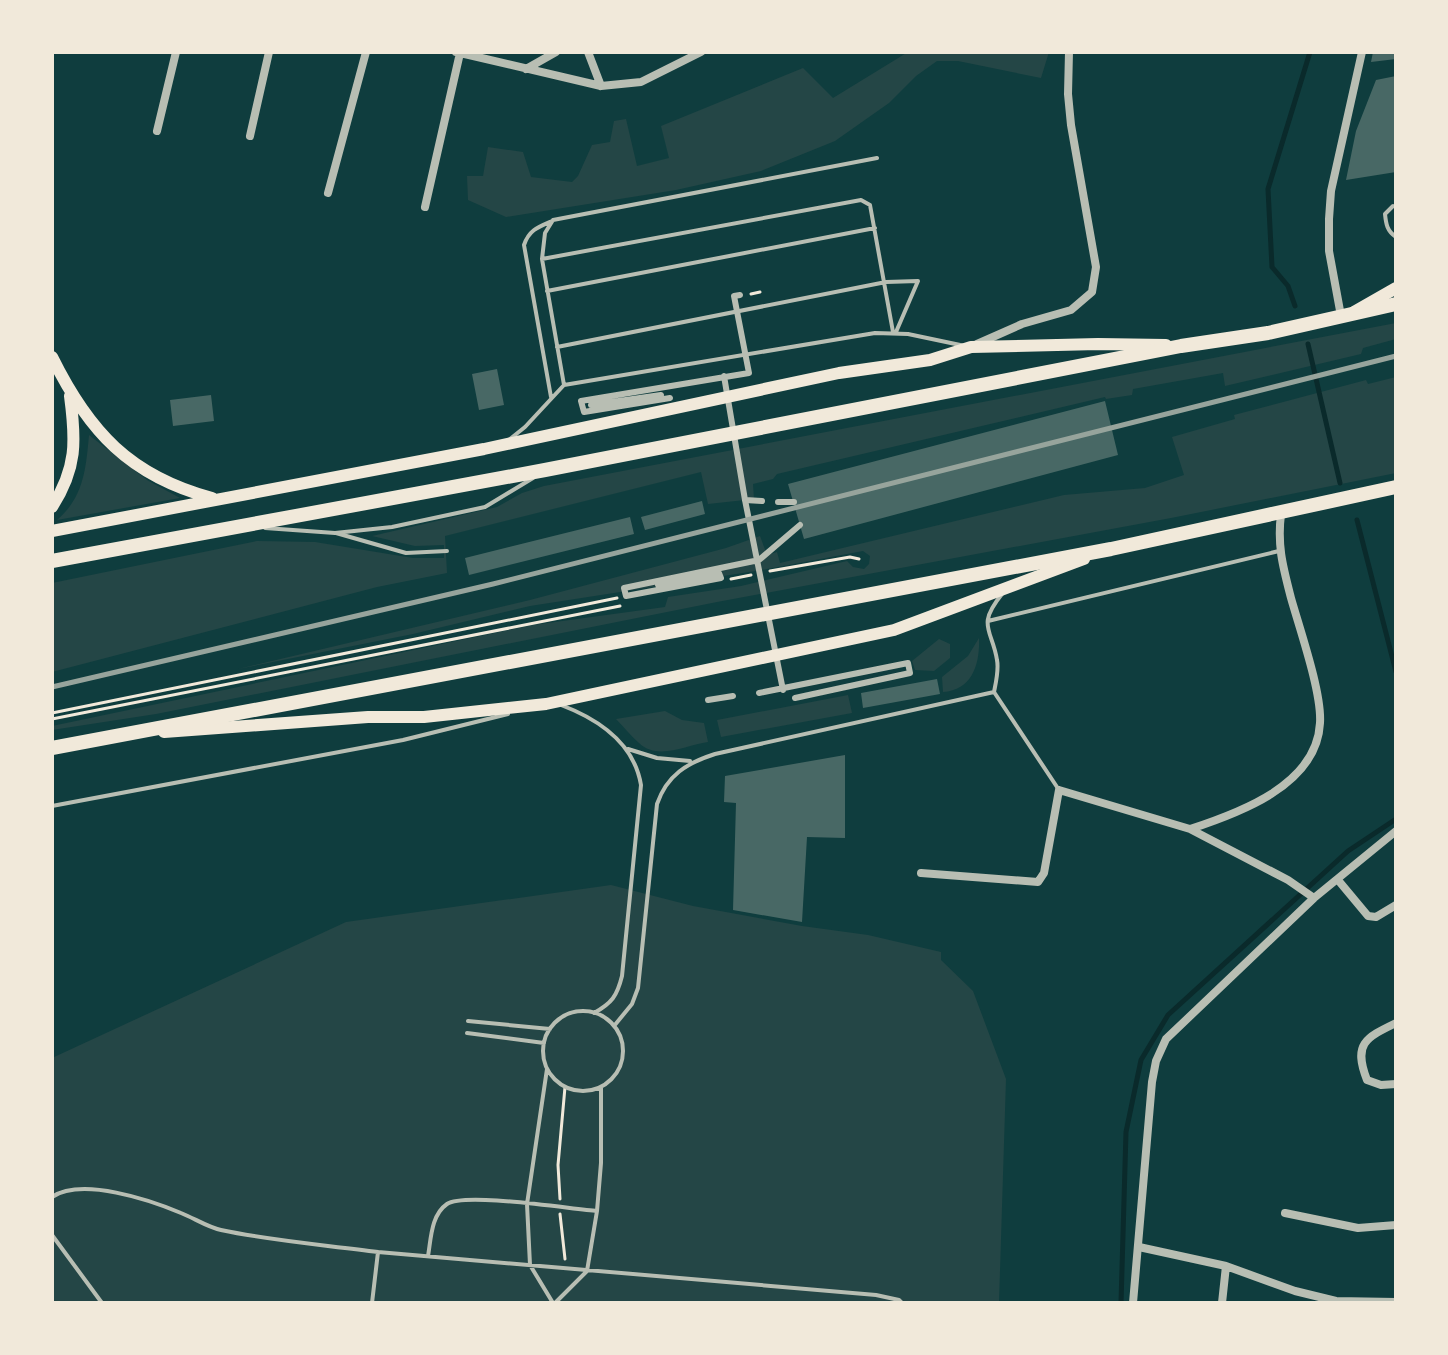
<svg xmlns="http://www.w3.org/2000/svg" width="1448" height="1355" font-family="Ubuntu,sans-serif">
	<rect width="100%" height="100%" fill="#0f3d3e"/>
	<path fill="#244646" d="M908 52H1049L1041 78 958 61H937L916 76 889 103 835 141 761 171 676 190 506 217 468 200 467 176H483L488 147 523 152 531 177 572 182 578 176 592 145 610 142 614 121 626 119 637 166 669 158 661 126 803 68 833 98Z
		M1396 323V339L1363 348 1361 354 1225 386 1223 373 1133 389 1132 395 1106 399 1105 397 777 474 773 479 753 484 754 499 708 504 701 472 445 536 447 573 377 587 52 672V583L257 541 315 542 413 558H444V545L415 546 372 536 497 507 522 493 544 486Z
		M1396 377V473L1171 518 717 602 156 714 52 730V726L533 625 665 607 668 597 741 586 847 561 853 567 864 569 869 564 870 556 863 551 762 570 530 606 413 634 238 669 530 600 726 548 760 536 767 555 777 552 780 563 1064 495 1145 488 1184 475 1172 437 1235 419 1234 415 1366 380 1368 384Z
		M89 435 147 480 180 498 57 520C84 497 86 468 89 435Z
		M979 638C980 663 973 690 943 692L942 677 968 656Z
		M939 639 950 644V658L934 671 915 670 912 661Z
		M848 695 852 713 721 737 717 720Z
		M665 711 682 720 704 723 708 742C686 745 658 761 639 743 631 736 624 727 616 719Z
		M611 885 693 906 802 926 868 935 941 952V960L973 991 1006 1079 999 1303H52V1058L346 922Z"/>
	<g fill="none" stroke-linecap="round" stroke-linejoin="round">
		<path stroke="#0a2a2b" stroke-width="5" d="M1295 306 1288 286 1272 267 1268 189 1310 52
			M1308 344 1340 483
			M1357 520 1396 672
			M1121 1303 1126 1132 1141 1060 1168 1015 1348 851 1396 819"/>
	</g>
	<path fill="#486865" d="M1373 52H1396V59L1371 62Z
		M1396 76V172L1346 180 1356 131 1376 80Z
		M497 369 504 405 479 410 472 374Z
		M211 395 214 421 173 426 170 400Z
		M1105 401 1118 455 804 539 788 484Z
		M702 501 705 514 645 530 641 517Z
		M630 517 634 534 469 575 465 558Z
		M937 679 940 694 863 708 861 693Z
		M845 755V838L807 837 802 922 733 910 736 803 724 802 725 776Z"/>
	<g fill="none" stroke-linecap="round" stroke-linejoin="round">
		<path stroke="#f1e9da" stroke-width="3" d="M751 294 760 292
			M770 571 850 557 859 559
			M731 579 751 575
			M52 713 617 598
			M52 719 620 606
			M560 1199 558 1165 565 1087
			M560 1214 565 1259"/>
		<path stroke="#b8beb3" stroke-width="4" d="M1393 206 1385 214C1386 224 1387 231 1396 237
			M542 259 861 200 870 205 893 332
			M547 291 875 228
			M557 347 886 282 918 281 896 332
			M564 385 542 259 545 233 553 220 877 158
			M551 397 524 245C529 230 538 227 552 221
			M510 439 525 427 564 385 875 333 908 334 965 346
			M265 528 335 533 392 527 485 507 533 478
			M336 533 406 553 447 551
			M1002 594C976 626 992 629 997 660 999 670 996 682 994 692L1059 790
			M988 621 1279 551
			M561 705C598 719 634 743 641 785L622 976C617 996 612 1003 594 1013
			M628 749 657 758 690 761
			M52 806 403 740 508 714
			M543 1051a40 40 0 1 1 80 0a40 40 0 1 1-80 0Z
			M468 1021 550 1029
			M614 1026 632 1004 638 988 657 804C667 775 687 763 715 754L994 692
			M467 1033 544 1043
			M547 1069 527 1204 530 1265 553 1303
			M52 1197C82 1177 150 1200 181 1213 194 1218 207 1227 221 1230 272 1241 326 1245 378 1252
			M52 1235 102 1303
			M428 1256C431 1239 431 1215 447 1204 465 1192 570 1209 597 1211
			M372 1303 378 1252 876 1295 899 1300 902 1303
			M555 1303 587 1271 597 1211 601 1163V1088"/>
		<path stroke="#b8beb3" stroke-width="6" d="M724 376 745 500 783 690
			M670 398 584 412 581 401 749 373 734 296 740 295
			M591 405 661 395
			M745 500 762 501
			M778 502H794
			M658 585 719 573 721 578 626 596 624 588 759 560 800 525
			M759 693 908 663 910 673 795 698
			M708 700 733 696"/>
		<path stroke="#b8beb3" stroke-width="8" d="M456 52 601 86 641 82 701 52
			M588 52 601 86
			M526 69 556 52
			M157 131 176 52
			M250 136 269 52
			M328 193 366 52
			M425 207 460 53
			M1341 316 1329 251V219L1331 191 1362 52
			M977 344 1022 324 1071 310 1092 292 1096 267 1071 125 1068 94 1069 52
			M1190 829C1239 813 1317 785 1320 723 1322 693 1300 630 1291 598 1283 567 1277 546 1281 514
			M921 873 1038 882 1044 873 1059 790 1190 829 1288 880 1314 898
			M1338 880 1368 916 1376 917 1396 905
			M1396 1023C1365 1038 1353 1044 1367 1080L1381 1085 1396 1084
			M1285 1213 1358 1228 1396 1225
			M1139 1247 1226 1266 1295 1291 1336 1301 1396 1302
			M1133 1303 1152 1082 1156 1061 1166 1039 1314 898 1396 831
			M1222 1303 1226 1266"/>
		<path stroke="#f1e9da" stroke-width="12" d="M1354 312 1396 288
			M52 357C89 432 130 476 212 498
			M52 507C77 468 76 441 70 396
			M52 531 484 449 839 373 930 360 971 347 1098 344 1166 345
			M164 732 368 717H424L546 704 894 630 1084 559"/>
		<path stroke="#f1e9da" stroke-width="14" d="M52 561 545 470 1181 346 1268 333 1396 304
			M52 748 1111 549 1396 487"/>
		<path stroke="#97a49c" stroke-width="5" d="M52 687 493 584 1396 356"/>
	</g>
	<rect width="1448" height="1355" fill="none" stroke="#f1e9da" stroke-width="108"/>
</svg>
